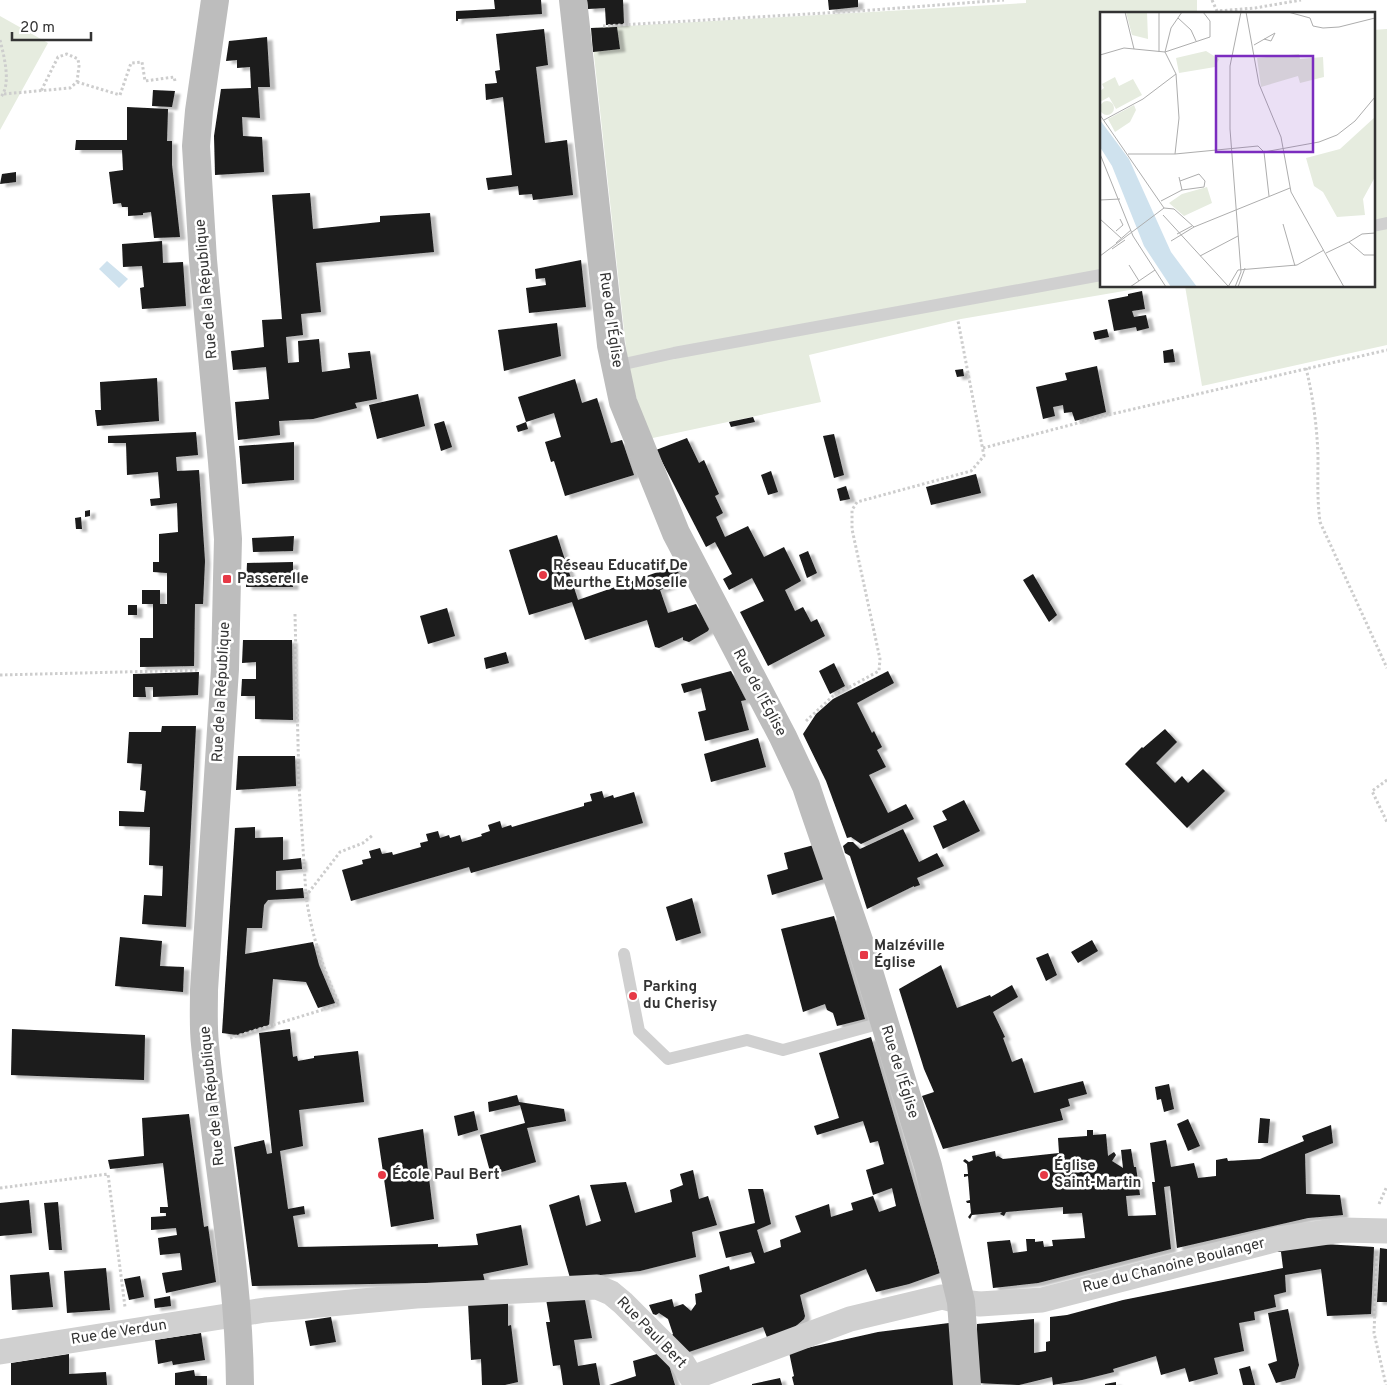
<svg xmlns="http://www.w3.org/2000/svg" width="1387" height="1385" font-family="Overpass,sans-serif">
	<defs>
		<filter id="shadow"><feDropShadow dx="5.5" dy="3" stdDeviation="1" flood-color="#0004"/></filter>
	</defs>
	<rect width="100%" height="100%" fill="#fff"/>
	<path fill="#e6ecdf" d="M1026 0H1197V14H1101V286H1153L961 319 809 355 821 402 648 439 632 383 626 348 591 28 1026 3Z
		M0 16 48 43 0 130Z
		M1387 29V345L1202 386 1185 286H1373V30Z"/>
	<path fill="#cfe2ee" d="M107 261 128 279 119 288 99 269Z"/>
	<path fill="#1a1a1a" filter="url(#shadow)" d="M494 0H541L542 14 458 19V21H456V11L495 9Z
		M587 0H623L624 24 606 25 605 8 588 9Z
		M828 0H858V7L829 10Z
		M617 27 620 49 593 52 591 28Z
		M544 29 548 65 536 67 545 143 567 140 573 195 533 200 532 194 519 195 518 186 488 190 486 178 512 175 503 97 486 100 485 84 497 83 495 71 500 70 496 34Z
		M267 37 270 87H258L260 118 242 117 243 136 262 137 264 172 215 175 214 136 221 89 251 88 250 67 237 68V60L226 61 229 41Z
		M153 90 175 91 172 107 152 106Z
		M127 107 168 109 167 141H172V165L180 237 154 238 151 212 143 213V215L128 216V207H122L121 203 113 204 109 172 123 170 122 150H75L76 140H127Z
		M16 172V182L0 184 2 174Z
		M310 193 313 229 380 222V216L430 213 434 252 316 263 321 312 301 314 303 335 286 337 288 363 299 362 298 341 319 339 322 372 350 368 348 353 370 351 377 399 355 403 357 408 313 419 279 421 280 435 238 440 235 402 269 399 266 367 233 370 231 351 264 347 262 320 282 319 272 195Z
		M162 241 163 263 183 262 186 306 142 309 140 288 144 287 142 266 123 267 122 244Z
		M581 260 586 307 529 313 526 288 546 285 545 278 536 279 535 269Z
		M1142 291 1145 309 1132 311 1134 317 1146 315 1149 328 1137 331 1136 327 1114 331 1108 300 1128 296V294Z
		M557 323 561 356 504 371 498 330Z
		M1107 329 1109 337 1095 340 1093 332Z
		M1173 349 1175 362 1164 363 1163 351Z
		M1097 366 1106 412 1075 421 1072 412 1064 413 1063 405 1053 407 1055 416 1043 419 1036 387 1067 380 1065 373Z
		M963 369 964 376 957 377 955 370Z
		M157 378 159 421 97 426 95 410H101L100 382Z
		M575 379 582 403 597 398 611 443 622 440 634 475 565 496 554 461 551 462 545 442 561 437 554 413 526 422 528 429 518 432 516 426 526 422 518 397Z
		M418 394 425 426 377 439 369 405Z
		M753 417 755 422 731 427 729 422Z
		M444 421 452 447 441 451 434 424Z
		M196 432 198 455 176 457 177 471 199 470 205 561 203 604H195L194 666 140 667V638H153V604H142V590H160V604H167V573L153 572V562H159V534L178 532 177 503 151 506 150 499 160 498 158 472 127 475 126 443H108V436Z
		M834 434 844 475 834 478 823 436Z
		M687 438 699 463 704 460 719 494 715 496 723 513 716 517 725 537 748 526 764 557 784 547 801 581 785 590 795 611 803 607 811 622 817 619 825 636 768 666 740 612 764 601 752 578 729 590 723 579 732 574 715 542 706 547 656 450Z
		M294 442V480L242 484 239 446Z
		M771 471 778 492 768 495 761 475Z
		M976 474 981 493 931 505 926 487Z
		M846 486 850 499 840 501 837 489Z
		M90 510V516L85 517V511Z
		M81 517 82 529H76L75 518Z
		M557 535 578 600 675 566 683 581 660 590 668 613 696 604 709 629 708 631 689 642 683 640V637L659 648 655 647 647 620 585 640 572 602 529 615 509 550Z
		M294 536 293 551 253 552 252 538Z
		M808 551 817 573 807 578 799 555Z
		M293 562V587H246L247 563Z
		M1033 574 1057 615 1049 622 1023 580Z
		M128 605H137V615H128Z
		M447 608 455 636 428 644 420 616Z
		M243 640H292L293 720 255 719V696H241L242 679H256V662L242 663Z
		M506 652 509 663 486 669 484 658Z
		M834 663 845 686 830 694 819 671Z
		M731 671 746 700 741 701 749 730 705 741 698 712 706 710 701 688 684 693 681 684Z
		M888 671 894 683 857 703 872 733 874 731 882 747 877 750 886 767 869 775 888 813 906 804 914 819 861 844 851 837 847 838 826 781 803 734 816 714 833 699Z
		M199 672 198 695 153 697V687H145L146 697H133V674Z
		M162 726H196L186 927 142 924 144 895 162 896 163 866 149 865 150 827 119 826V811L144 812 146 791 140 790 142 764 127 763 129 732H161Z
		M1165 729 1177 742 1156 763 1175 783 1182 776 1188 783 1203 769 1225 791 1187 828 1125 764 1142 747 1143 748Z
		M758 738 766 767 711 782 704 754Z
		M238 756H295L296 786 236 790Z
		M602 791 604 798 613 795 614 798 634 792 643 823 471 873 469 867 351 901 342 870 363 864 362 860 371 858 369 851 380 848 382 854 392 852 393 855 421 847 420 843 428 841 426 834 438 831 440 838 449 835 450 838 460 835 462 842 482 836 481 834 490 831 488 825 500 821 502 828 511 825 512 827 584 806V803L592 801 590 794Z
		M964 800 980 831 943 849 933 826 947 820 942 811Z
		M255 827V838L283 837V860L301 858 302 869 276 871V890L303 888 304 898 268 900 264 905 262 928H247L245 954 313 942 319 965 335 1003 318 1008 306 982 273 979 269 1025 237 1035 222 1033 235 828Z
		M903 829 919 862 937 853 944 866 917 878 920 885 914 887V886L867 909 850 856 845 853 843 846 848 842H853L860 849Z
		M814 845 824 879 772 895 767 875 788 869 784 853Z
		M692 898 701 933 676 941 666 907Z
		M834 916 865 1019 837 1026 833 1013 827 1010 825 1004 803 1012 781 929Z
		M120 937 162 941 160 966 184 967 183 992 115 986Z
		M1092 940 1098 951 1078 963 1071 952Z
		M1048 953 1057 975 1046 981 1036 958Z
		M941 965 957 1008 990 995 991 997 1012 985 1018 997 993 1012 1005 1037 1003 1038 1012 1062 1022 1058 1034 1093 1083 1081 1087 1094 1068 1099 1070 1106 1060 1109 1063 1120 943 1149 922 1096 934 1092 924 1069 899 989Z
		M12 1029 145 1035 144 1080 11 1075Z
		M290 1029 293 1057 297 1056 298 1061 314 1058V1056L358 1051 364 1102 299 1110 303 1146 280 1151 288 1209 304 1206 305 1214 293 1216 298 1247 438 1244V1247L478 1245 476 1234 521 1225 528 1265 483 1274 485 1282 252 1286 234 1147 264 1140 267 1154 272 1153 259 1033Z
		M871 1037 940 1273 909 1284 876 1292 866 1269 800 1295 805 1316 804 1319 789 1332 768 1340 763 1327 686 1353 672 1335 673 1334 668 1319 659 1313 656 1315 653 1314 649 1305 672 1299 674 1307 683 1304 691 1311 696 1304 695 1294 702 1292 699 1275 729 1266 730 1270 755 1263 751 1252 726 1258 719 1232 755 1223 748 1189H763L771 1224 757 1230 764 1253 781 1247 780 1240 801 1232 795 1216 829 1204 831 1217 853 1210 851 1203 873 1196 879 1212 896 1206 892 1188 873 1195 866 1170 884 1164 878 1141 870 1143 863 1121 817 1135 814 1126 839 1118 819 1053Z
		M1169 1084 1174 1109 1164 1112 1161 1099 1157 1100 1155 1087Z
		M517 1095 519 1102 564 1109 566 1121 527 1128 536 1162 491 1175 480 1135 525 1123 520 1105 489 1112 488 1102Z
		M474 1111 478 1130 458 1136 454 1116Z
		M189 1114 204 1227 208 1226 216 1282 166 1293 162 1273 182 1270 180 1253 160 1255 158 1238 177 1235 176 1228 151 1230V1217L166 1216V1213H160V1207H168L163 1163 110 1169 108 1160 144 1156 142 1118Z
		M1260 1118 1270 1119 1268 1143H1258Z
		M1188 1119 1200 1146 1188 1151 1177 1124Z
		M1331 1125 1333 1143 1305 1154 1306 1194 1340 1195 1343 1215 1308 1218 1177 1248 1170 1186 1164 1187 1171 1249 1038 1283 993 1288 987 1242 1010 1240 1013 1253 1027 1251 1026 1239H1035V1242L1043 1241 1044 1247 1053 1246 1052 1240 1085 1238 1082 1213 1063 1214V1207L1006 1212 1004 1216 1000 1214 1002 1212 972 1215 970 1219 968 1217 971 1213 970 1203H967L966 1201 970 1200 968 1176 964 1177V1174H968L967 1164 963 1161 965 1159 969 1162 973 1160 972 1156 995 1151 996 1157 998 1156 1003 1159 1059 1153 1058 1138 1087 1136V1130H1093V1135L1106 1134 1108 1156 1114 1152 1116 1155 1112 1161 1123 1168 1121 1150 1131 1149 1134 1167H1136L1140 1195 1126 1196 1128 1216 1156 1215 1152 1182H1155L1150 1143 1166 1140 1171 1167 1194 1163 1198 1178 1216 1176V1160L1227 1158 1228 1161 1260 1159 1304 1141 1302 1136Z
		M423 1129 434 1219 391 1227 378 1138Z
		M693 1170 699 1199 708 1196 717 1225 692 1232 696 1257 640 1271 570 1278 549 1205 579 1195 586 1226 601 1221 590 1185 626 1182 635 1213 672 1202 670 1190 683 1185 680 1174Z
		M29 1200 32 1233 0 1236V1203Z
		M58 1202 62 1250H49L44 1203Z
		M1324 1244 1374 1247 1371 1314 1327 1316 1321 1269 1285 1275 1286 1292 1274 1295 1276 1307 1254 1312 1255 1320 1239 1323 1244 1351 1214 1358 1218 1374 1189 1382 1185 1368 1161 1375 1156 1356 1113 1369 1114 1372 1082 1380 1053 1385 1052 1377 1019 1385 977 1383V1324L1034 1319V1353L1046 1351V1342L1050 1341V1317L1067 1315 1123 1300 1283 1268 1281 1252H1277V1250Z
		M1380 1248 1387 1249V1302H1377Z
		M106 1268 110 1310 67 1313 64 1271Z
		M49 1272 53 1307 12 1310 10 1275Z
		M140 1276 144 1297 129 1300 124 1279Z
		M584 1295 592 1338 574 1340 578 1366 596 1363 600 1385H563L560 1365 553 1366 546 1322H550L546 1299Z
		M170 1296 171 1306 155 1308 154 1299Z
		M508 1302V1326L511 1325 518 1382 505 1385H482L481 1359 471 1360 468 1303Z
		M1288 1309 1299 1365 1295 1378 1276 1383 1268 1364 1277 1361 1268 1313Z
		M331 1317 336 1342 310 1346 305 1321Z
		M949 1323 956 1385H794L792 1377 794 1376 789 1352 878 1332Z
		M201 1333 205 1360 173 1365 172 1361 158 1364 155 1340Z
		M69 1354V1374L106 1372 107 1385H11V1363Z
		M657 1354 669 1365 675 1385H609L636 1376 633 1361Z
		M1250 1366 1255 1385H1243L1239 1369Z
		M194 1370 195 1376H207V1385H175V1373Z
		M780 1378 782 1385H752V1384Z
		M1116 1382V1385H1105V1384Z"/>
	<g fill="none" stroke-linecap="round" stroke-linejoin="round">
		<path stroke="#cdcdcd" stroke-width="3" stroke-dasharray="2.5 2.5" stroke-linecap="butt" d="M1212 0 1217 11 1255 8 1301 0
			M603 26 859 11 1004 0
			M0 40C4 56 12 85 0 98
			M77 82 120 95 131 63 142 62 145 81 174 77 175 81
			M4 94 70 88 77 82 79 66 78 59 67 54 58 57 41 91
			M1306 368C1313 397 1317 426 1318 456 1318 479 1317 499 1320 522L1387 668
			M983 448 1112 414 1387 350
			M295 614 299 785 306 895
			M0 675 200 670
			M806 721 833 696 879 671 880 659 852 529V510L857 502 971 471 984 456 958 321
			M1387 780 1372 791 1387 822
			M230 1038 335 1006 338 1002C322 965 312 937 306 896L340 852 363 843 373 835
			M0 1188 108 1174 125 1307
			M1379 1204 1387 1186
			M1377 1256 1374 1333 1386 1385"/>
		<path stroke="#d0d0d0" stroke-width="12" d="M1373 226 1387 223
			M615 366 674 353 1101 275
			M624 954 639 1031 668 1059 747 1040 783 1050 885 1022"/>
		<path stroke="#d0d0d0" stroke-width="25" d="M0 1352 265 1310 416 1296 597 1287 611 1293 623 1303 682 1362 692 1378
			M692 1378 850 1319 942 1297 961 1302 980 1304 1042 1300 1278 1239 1342 1230 1387 1231"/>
		<path stroke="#bdbdbd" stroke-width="28" d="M215 0 199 111 196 146 203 260 222 462 228 539 227 579 225 669 204 990C204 1008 203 1026 205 1044 216 1158 239 1270 240 1385
			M573 0 611 345 623 402 676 533 783 737 806 786 814 810 864 955 928 1166 961 1302 967 1385"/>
	</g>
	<g fill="#e63946" stroke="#fff" stroke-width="2">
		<circle cx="543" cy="575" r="5"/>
		<rect x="222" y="574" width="10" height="10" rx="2.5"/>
		<rect x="859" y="950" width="10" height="10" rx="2.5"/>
		<circle cx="633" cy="996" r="5"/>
		<circle cx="382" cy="1175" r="5"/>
		<circle cx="1044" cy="1175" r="5"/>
	</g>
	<g text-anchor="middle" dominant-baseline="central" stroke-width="5" stroke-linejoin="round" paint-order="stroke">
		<g font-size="15" fill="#333" stroke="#fff">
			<text transform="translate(207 289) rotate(-95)">Rue de la République</text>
			<text transform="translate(610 320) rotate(82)">Rue de l'Église</text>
			<text transform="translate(222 692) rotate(-87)">Rue de la République</text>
			<text transform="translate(759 693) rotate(62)">Rue de l'Église</text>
			<text transform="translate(899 1072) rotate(73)">Rue de l'Église</text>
			<text transform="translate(213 1096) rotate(-96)">Rue de la République</text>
			<text transform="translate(1174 1266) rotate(-14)">Rue du Chanoine Boulanger</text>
			<text transform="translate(119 1333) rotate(-9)">Rue de Verdun</text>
			<text transform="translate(651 1333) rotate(46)">Rue Paul Bert</text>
		</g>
		<g font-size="15" font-weight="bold" fill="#333" stroke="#fff" text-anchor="start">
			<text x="553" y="566">Réseau Educatif De<tspan x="553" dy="17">Meurthe Et Moselle</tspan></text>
			<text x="237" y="579">Passerelle</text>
			<text x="874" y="946">Malzéville<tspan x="874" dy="17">Église</tspan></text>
			<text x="643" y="987">Parking<tspan x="643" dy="17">du Cherisy</tspan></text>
			<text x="1054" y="1166">Église<tspan x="1054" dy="17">Saint-Martin</tspan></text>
			<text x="392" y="1175">École Paul Bert</text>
		</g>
	</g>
	<g transform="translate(1100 12)">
		<rect width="275" height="275" fill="#fff"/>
		<path d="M26 0H47L48 27 32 23ZM106 39 119 47 115 55 79 61 76 46ZM199 42 200 47 223 45 224 65 200 71 198 64 161 75 157 46ZM15 65 19 74 33 67 42 83 16 97 9 85 0 90V79L4 76 2 72ZM0 96a7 7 0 1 1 14 0a7 7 0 1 1-14 0ZM34 93 36 98 30 110 15 120 8 107ZM275 105V165L263 187 265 203 237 205 223 180 214 174 206 146 240 137ZM107 175 112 191 84 204 69 191 82 182Z" fill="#e6ecdf"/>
		<path d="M0 108 29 147 71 240 97 275H71L44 234 12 154 0 135Z" fill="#cfe2ee"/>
		<path fill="none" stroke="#adadad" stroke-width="1" d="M25 0 34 37M59 0V40M146 0 159 72 181 125 191 180 244 275M188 0 210 6 213 14 223 16 239 15 275 6M78 6 91 18 96 29M154 33 175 21 171 29 164 27M0 43 24 36 65 40 110 25V9L103 0M0 103 64 196 74 197 94 215 190 176M4 108 43 87 76 62M164 140 219 130 237 123 255 109 275 85M164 140 169 184M0 142 33 224 66 275M28 142H75L158 134 164 140M75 142 79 106 76 62 65 40 71 16 82 0M80 169 99 162 105 169 104 175 82 178M0 188 20 187M61 189 82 178 79 165M63 203 128 274M0 207 21 226M183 212 195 254M16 219 23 213 20 207M77 222 92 214M71 229 94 215M249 230 262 222 275 221M16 231 31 218M12 237 25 228M226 241 249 230 264 243H275M0 244 64 196M100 244 138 224M29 253 39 269M30 275 55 258M128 275 138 258 197 253 224 238M135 275 141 260 130 117V54L141 0M138 275 145 256"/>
		<path fill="#7b2cbf" fill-opacity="0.15" stroke="#7b2cbf" stroke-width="2.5" d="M116 44H213V140H116Z"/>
		<rect width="275" height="275" fill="none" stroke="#333" stroke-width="2.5"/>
	</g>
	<path d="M12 32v8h79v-8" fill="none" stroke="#333333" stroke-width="2.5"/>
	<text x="20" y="32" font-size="15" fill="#333333" stroke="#ffffff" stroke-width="4" paint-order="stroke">20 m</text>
</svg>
